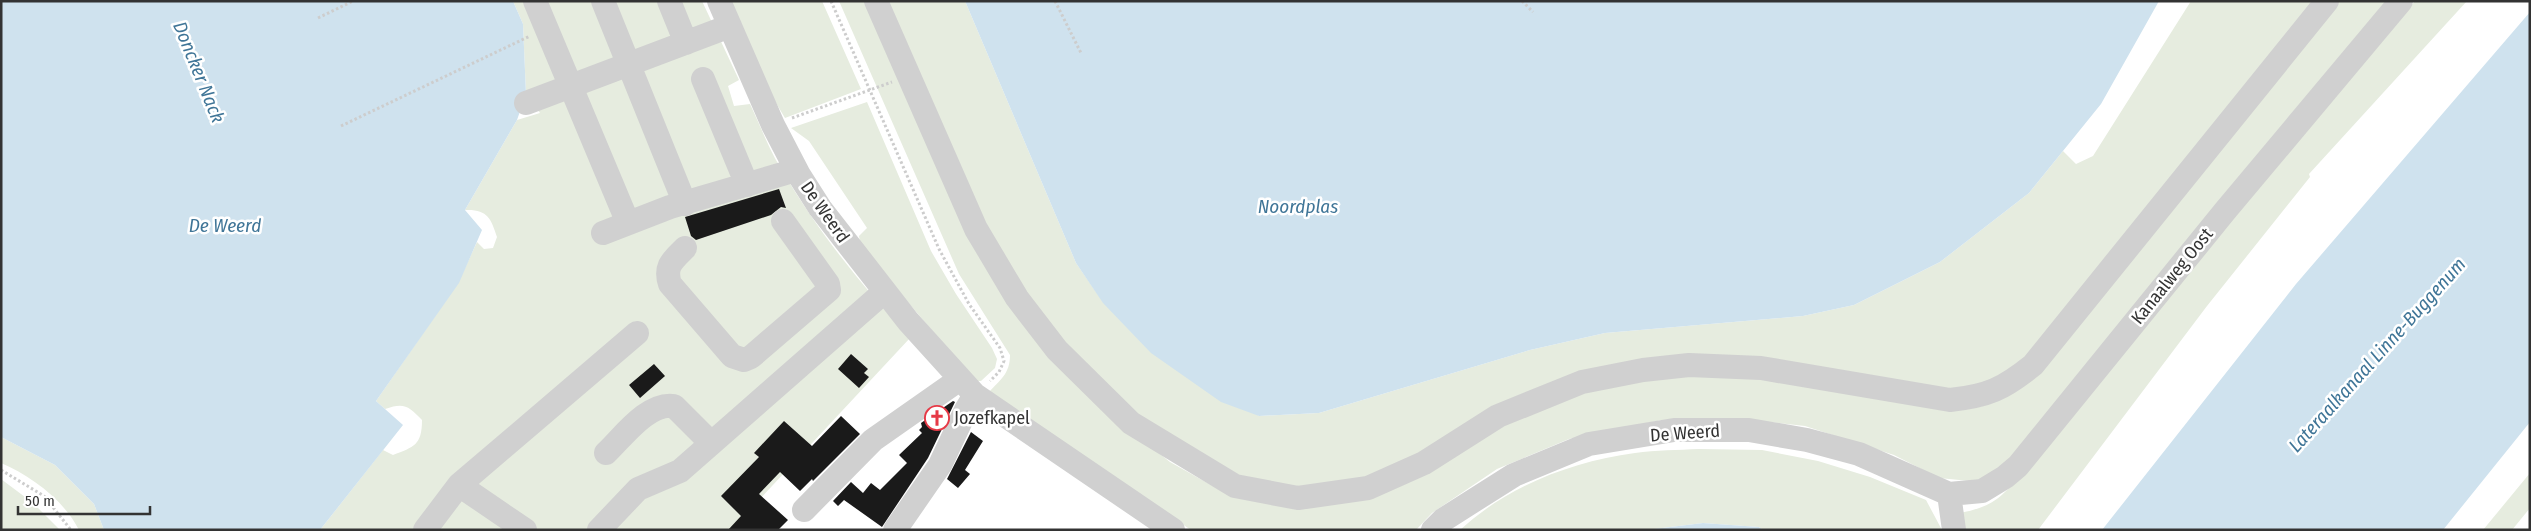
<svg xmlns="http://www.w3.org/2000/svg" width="2531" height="531" font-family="'Fira Sans Condensed',sans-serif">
	<rect width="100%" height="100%" fill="#fff"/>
	<path fill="#e6ecdf" d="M513 1H702L739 80 728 86 734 106 750 104C760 125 768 147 780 167 816 229 861 285 910 338L731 530H320L383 450 393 455C414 447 422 445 422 420 409 406 404 402 385 409L376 401 458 283 477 242 484 249 493 248 497 237C491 218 487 209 465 210L517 120 540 113 526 94 523 24Z
		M728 1H822L861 89 785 118 770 93Z
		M839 1H869L968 228 1113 416 1170 462 1211 485 1293 505 1592 387 1705 372 1972 408C2000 404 2017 390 2039 372L2334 1H2388L2008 463 1980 482 1939 478 1894 455 1805 426 1733 418 1662 420 1569 439 1497 469 1432 513 1416 530H1191L988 393C1000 380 1010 374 1010 355L959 274Z
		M886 1H965L1076 263 1103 302 1259 416 1319 413 1530 350 1605 333 1803 316 1854 305 1940 262 2029 193 2063 151 2076 164 2093 156 2191 1H2321L2035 352 1977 391 1639 364 1372 479 1318 489 1256 485 1132 412 1078 360 1025 297 986 230Z
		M2415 1H2467L2309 174 2310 177 2207 306 2038 530H1965L1960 513C1990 507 1999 500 2019 477L2232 218Z
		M867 102 931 251 956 294 992 348 997 359 995 368 981 381H975L861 247 859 236 867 228 809 141 791 128Z
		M1 437 55 465 94 504 104 530H79C63 499 31 476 1 463Z
		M1699 449 1762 450 1818 461 1870 477 1926 500 1942 530H1763L1759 527 1703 523 1646 530H1460C1508 486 1570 462 1635 453 1656 450 1678 450 1699 449Z
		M2530 473V508L2512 530H2483Z
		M1 479 33 503 60 530H1Z"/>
	<path fill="#cfe2ee" d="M1 1H513L523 24 526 94 517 120 465 210 482 230 459 283 376 401 403 425 320 530H104L94 504 55 465 1 437Z
		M965 1H2159L2101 104 2029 193 1940 262 1854 305 1803 316 1605 333 1530 350 1319 413 1259 416 1221 402 1151 353 1103 303 1076 263Z
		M2530 12V422L2443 530H2102L2296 284Z
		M1703 523 1759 527 1763 530H1646Z"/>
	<path fill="#1a1a1a" d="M779 189 786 208 781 207 771 215 696 240 691 236 685 217Z
		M851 354 868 369 864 373 869 377 859 388 838 369Z
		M654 364 665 376 640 398 629 385Z
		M953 401 955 402 928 458 882 527 844 500 838 506 833 501 851 482 863 493 871 483 880 490 907 463 899 455 922 433 919 430 922 427 921 423Z
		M841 416 860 434 813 481 812 479 800 491 780 472 759 494 788 520 778 530H728L741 516 721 496 759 457 754 453 784 421 812 446Z
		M971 432 983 441 965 470 970 474 958 488 947 479Z"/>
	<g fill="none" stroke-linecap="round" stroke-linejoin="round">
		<path stroke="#cdcdcd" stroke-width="3" stroke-dasharray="2.5 2.5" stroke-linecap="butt" d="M831 1 939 249 969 304 1000 348 1004 361 999 372 990 381
			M1055 1 1081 53
			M1522 1 1533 12
			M318 18 353 1
			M792 118 892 82
			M341 126 530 36
			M1 470 44 496 71 530"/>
		<path stroke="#d0d0d0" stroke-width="24" d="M535 1 628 223
			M603 1 685 204
			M669 1 686 43
			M719 1 773 125 799 175 820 208 908 321 975 395 1173 530
			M876 1 976 229 1017 298 1057 350 1131 423 1235 486 1298 498 1368 488 1424 463 1498 416 1582 382 1643 370 1689 365 1761 368 1950 400C1988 396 2003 389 2033 365L2327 1
			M703 79 747 185
			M526 103 730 26
			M603 233 670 207 796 170
			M685 248C673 260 664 266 670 284L732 356 744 360 751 357 829 290 828 284 783 221
			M606 453C623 437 648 402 674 406L711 443
			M459 485 525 530
			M1949 494 1954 530
			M804 510 873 440 960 379
			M425 530 459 485 637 333
			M599 530 638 489 680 471 884 292
			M895 530 940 465 966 410 975 395
			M1433 530 1443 520 1514 475 1589 444 1674 430H1749L1807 440 1859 454 1949 494 1982 491 2005 477 2018 466 2225 211 2401 1"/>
	</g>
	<defs>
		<symbol id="church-ring" viewBox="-11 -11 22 22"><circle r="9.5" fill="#fff" stroke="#e63946" stroke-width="1.5"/><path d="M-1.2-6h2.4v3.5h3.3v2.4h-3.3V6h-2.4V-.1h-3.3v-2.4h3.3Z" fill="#e63946"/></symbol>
	</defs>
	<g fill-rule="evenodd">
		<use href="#church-ring" x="923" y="404" width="28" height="28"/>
	</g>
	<g text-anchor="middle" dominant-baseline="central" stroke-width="5" stroke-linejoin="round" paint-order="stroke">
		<g font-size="18" fill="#333" stroke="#fff">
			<text transform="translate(825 212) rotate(55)">De Weerd</text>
			<text transform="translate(2172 276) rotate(-51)">Kanaalweg Oost</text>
			<text transform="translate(1685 433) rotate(-4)">De Weerd</text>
		</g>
		<g font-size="18" fill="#333" stroke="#fff" text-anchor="start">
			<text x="954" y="418">Jozefkapel</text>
		</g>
		<g font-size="19" font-style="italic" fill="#3f7597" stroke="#fff">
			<text transform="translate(199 72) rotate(68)">Doncker Nack</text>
			<text x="1298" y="206">Noordplas</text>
			<text x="225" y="225">De Weerd</text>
			<text transform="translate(2377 355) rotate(-48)">Lateraalkanaal Linne-Buggenum</text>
		</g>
	</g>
	<rect width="2531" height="531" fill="none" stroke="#333333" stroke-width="5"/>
	<path d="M18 506v8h132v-8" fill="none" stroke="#333333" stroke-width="2.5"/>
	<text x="25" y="506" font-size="15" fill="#333333" stroke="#ffffff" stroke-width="4" paint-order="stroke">50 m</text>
</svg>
